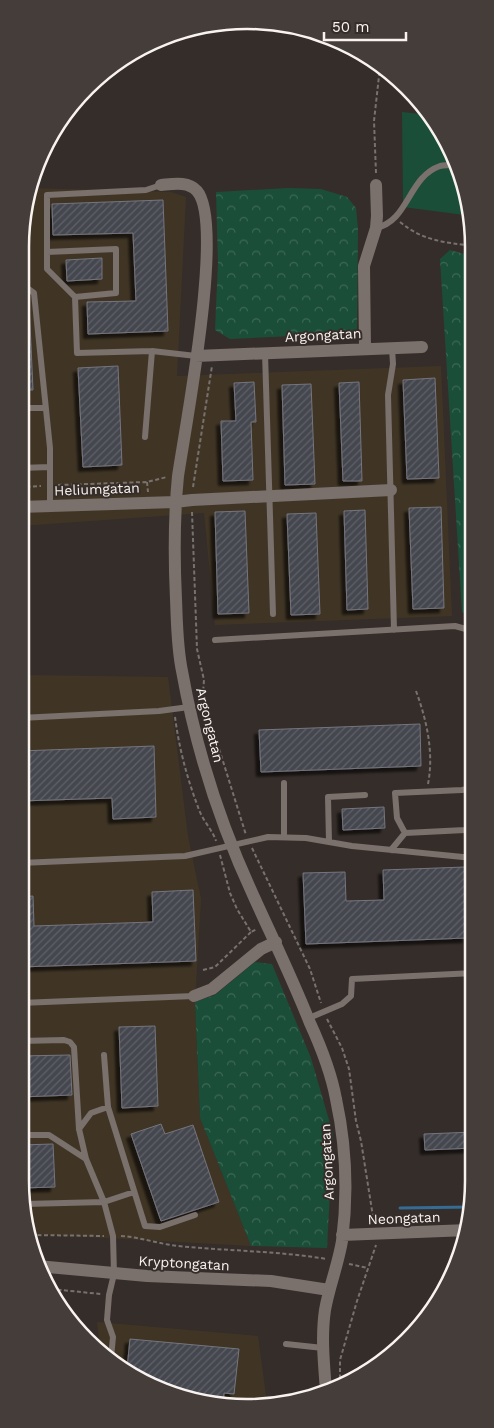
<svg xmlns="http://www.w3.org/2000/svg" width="494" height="1428" font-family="'Work Sans',sans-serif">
	<defs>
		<pattern id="forest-crowns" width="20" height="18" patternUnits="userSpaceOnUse" patternTransform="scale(1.25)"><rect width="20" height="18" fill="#1a4e38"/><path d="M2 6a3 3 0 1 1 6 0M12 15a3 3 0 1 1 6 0" fill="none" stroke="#3c6855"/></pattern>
		<pattern id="building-hatch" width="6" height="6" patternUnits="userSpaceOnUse" patternTransform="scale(1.25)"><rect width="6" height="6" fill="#45464f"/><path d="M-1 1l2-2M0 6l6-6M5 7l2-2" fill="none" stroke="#616169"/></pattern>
		<filter id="shadow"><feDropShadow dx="-4.5" dy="4.5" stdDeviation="1" flood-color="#0009"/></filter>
	</defs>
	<rect width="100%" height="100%" fill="#352d29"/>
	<path fill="#403525" d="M28 188 171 192 186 197 177 376 441 366 452 616 215 625 204 513 20 526V247Z
		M20 675 168 677 188 836 201 899 195 1002 200 1118 251 1246 31 1234 20 1181Z
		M97 1322 258 1336 267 1403 218 1406 146 1384 100 1349Z"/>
	<path fill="url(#forest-crowns)" d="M288 188 321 189 347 197 356 208 358 229 357 333 230 339 215 330 218 263 216 192Z
		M450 250 472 256 473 618 462 612 440 259Z
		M255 962 272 964 311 1058 333 1134 327 1248 251 1246 200 1118 195 1002 215 995Z"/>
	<path fill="#1a4e38" d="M402 112 430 115 451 147 472 216 403 207Z"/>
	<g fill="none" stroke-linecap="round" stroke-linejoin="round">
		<path stroke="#366b94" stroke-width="3" d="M400 1208 471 1207"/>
	</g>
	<path fill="url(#building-hatch)" stroke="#74757e" filter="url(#shadow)" d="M163 200 168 331 88 334 87 302 136 301 133 233 53 235 52 204Z
		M102 258V279L67 281 66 260Z
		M29 301 33 390H20V302Z
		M118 366 122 465 83 467 78 368Z
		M435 378 439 478 407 479 403 380Z
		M254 382 256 422H251L253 480 223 481 221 421H236L234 383Z
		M359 382 362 481H343L339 383Z
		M311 384 315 484 285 485 282 385Z
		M441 507 444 608 413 609 409 508Z
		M365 510 368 609 347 610 344 511Z
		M245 511 249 613 218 614 215 512Z
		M316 513 320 614 291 615 287 514Z
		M420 724 421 766 261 772 259 730Z
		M154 746 156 817 113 819 112 798 20 801V751Z
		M384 807 385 828 343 830 342 809Z
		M465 867 467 938 306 944 303 873 345 872 346 901 384 900 383 870Z
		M193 890 196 961 20 967V897L33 896 34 926 153 922 152 892Z
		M155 1026 158 1106 122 1108 119 1027Z
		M70 1055 72 1095 20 1097V1056Z
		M161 1124 165 1134 193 1125 219 1202 161 1221 131 1134Z
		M474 1132V1148L425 1150 424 1134Z
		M53 1144 55 1187 21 1188 20 1145Z
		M130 1339 239 1349 234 1394 224 1393 223 1406 213 1405 146 1384 127 1369Z"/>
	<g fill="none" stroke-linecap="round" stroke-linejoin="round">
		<path stroke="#79716e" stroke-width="2" stroke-dasharray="4 2.5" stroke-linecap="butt" d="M376 173 374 121 380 67
			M400 222C423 241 444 242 472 246
			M147 482 148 492
			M58 485 147 482 167 477
			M20 487 41 486
			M193 487 212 366
			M192 512 197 649 204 680 203 693 206 715 212 726 246 835
			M416 691C427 721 434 753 428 784
			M175 717C179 748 187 778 198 807 202 820 212 829 216 841
			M252 848 310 969 321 1003
			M220 855 230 893 237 909 251 932 257 929
			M203 970 215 967 251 932
			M327 1019 342 1048 349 1069 356 1121 361 1141 374 1223
			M31 1235 104 1236
			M121 1236C140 1237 159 1244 178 1246 228 1251 278 1251 327 1259
			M349 1264 368 1268
			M51 1289 101 1294
			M340 1385V1360L357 1301 376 1245"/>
		<path stroke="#7a706c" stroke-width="6" d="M161 185 146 190 47 195V269L75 297 77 353 152 351 196 356
			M376 228C409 221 408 177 440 166 445 165 451 165 456 165
			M47 252 116 249V293L75 297
			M20 283 34 293 50 448V506
			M392 348 393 364 388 395 394 630
			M265 353 273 614
			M20 408H45
			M145 437 152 351
			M20 468 50 467
			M215 640 455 626 473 631
			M20 718 159 711 189 707
			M284 783V837
			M405 833 397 818 395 793 462 790 473 788
			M329 842 328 797 365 795
			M391 850 405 833 465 830 473 828
			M20 863 185 856 268 837 306 838 352 846 473 858
			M20 1003 194 996
			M309 1018 342 1004 351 996 352 979 474 973
			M20 1041 64 1040 70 1042 74 1047 79 1129 86 1159 104 1202 113 1236 114 1274 109 1295 107 1320 113 1337 111 1358
			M104 1055 108 1107 145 1226 160 1227 195 1215
			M79 1129 91 1113 108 1107
			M20 1135H49L86 1159
			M25 1204 104 1202 134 1192
			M286 1344 323 1348"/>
		<path stroke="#7a706c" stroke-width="12" d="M161 185C173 184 188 181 197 191 225 223 185 428 178 476 174 517 174 558 176 599 177 623 177 647 182 671 196 749 220 824 254 897 273 939 293 980 310 1023 321 1047 331 1072 336 1099 346 1145 348 1194 342 1241 338 1265 329 1287 325 1310 321 1337 324 1364 326 1391
			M365 348 364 266 376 228 377 216 376 185
			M196 356 422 347
			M20 507 175 502 192 500 391 490
			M194 996 212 989 261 949 276 942
			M342 1235 468 1230
			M37 1266 147 1276 271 1281 329 1290"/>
	</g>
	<g text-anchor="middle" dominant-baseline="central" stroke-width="4" stroke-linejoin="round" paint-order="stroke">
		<g font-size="14" fill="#f9f3f0" stroke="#352d29">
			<text transform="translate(323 335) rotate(-3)">Argongatan</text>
			<text transform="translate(97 489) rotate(-2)">Heliumgatan</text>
			<text transform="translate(210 725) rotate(76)">Argongatan</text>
			<text transform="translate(327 1162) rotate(-93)">Argongatan</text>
			<text transform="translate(404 1218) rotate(-2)">Neongatan</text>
			<text transform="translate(184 1263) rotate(3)">Kryptongatan</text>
		</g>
	</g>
	<path d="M0 0H494V1428H0ZM247 29H247A218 218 0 0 1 465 247V1181A218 218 0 0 1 247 1399H247A218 218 0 0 1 29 1181V247A218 218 0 0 1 247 29Z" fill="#453d39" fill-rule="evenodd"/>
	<path fill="none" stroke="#f9f3f0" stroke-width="2.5" d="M247 29H247A218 218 0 0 1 465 247V1181A218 218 0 0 1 247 1399H247A218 218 0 0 1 29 1181V247A218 218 0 0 1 247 29Z"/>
	<path d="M324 32v8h82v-8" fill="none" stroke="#f9f3f0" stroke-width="2.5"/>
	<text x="332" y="32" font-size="15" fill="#f9f3f0" stroke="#352d29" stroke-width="4" paint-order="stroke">50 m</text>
</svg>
